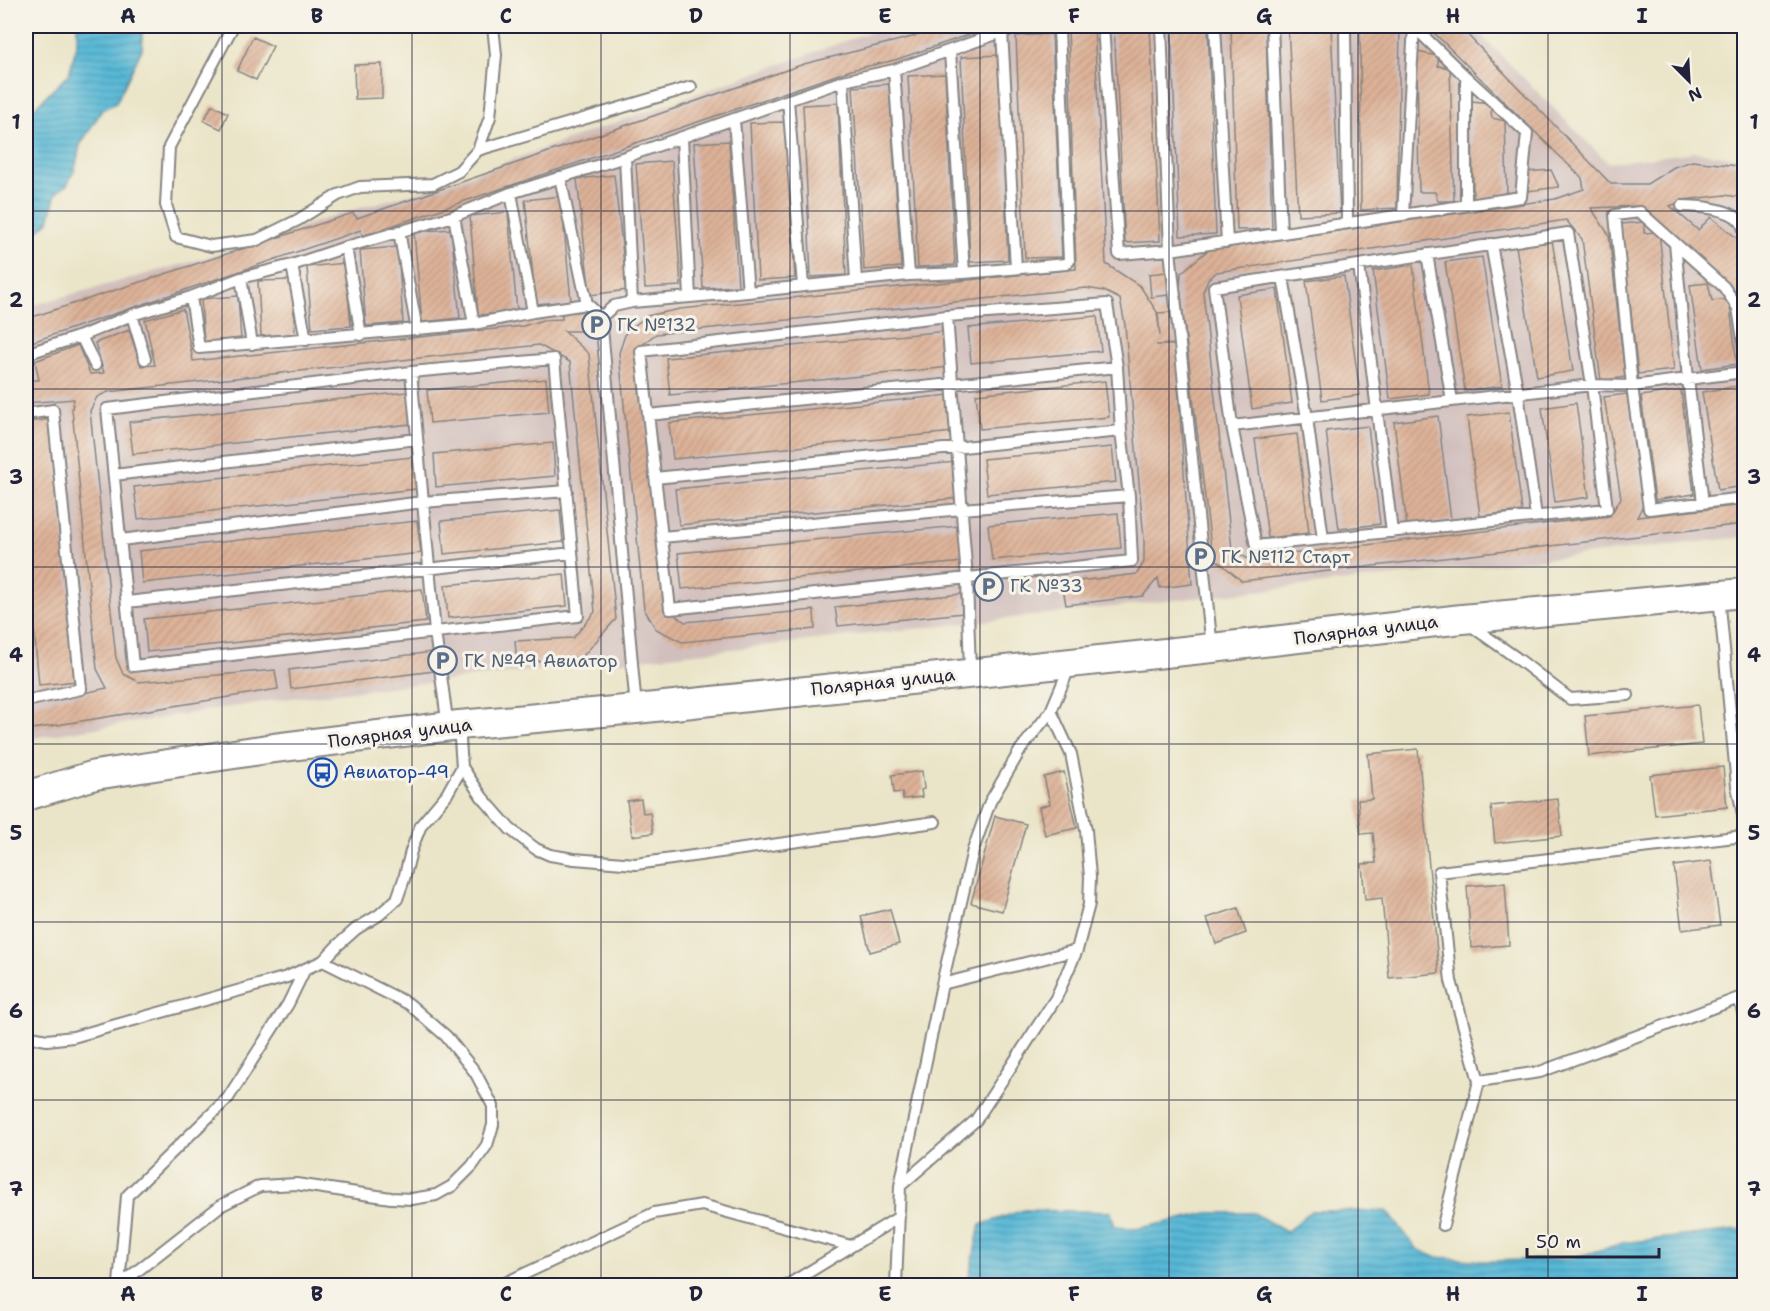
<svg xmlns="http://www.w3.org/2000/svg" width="1770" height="1311" font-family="'Shantell Sans',sans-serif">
	<defs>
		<pattern id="water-rules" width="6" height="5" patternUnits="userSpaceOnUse" patternTransform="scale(1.5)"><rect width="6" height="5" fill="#57b8d6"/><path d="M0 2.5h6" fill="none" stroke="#4895af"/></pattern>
		<pattern id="building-hatch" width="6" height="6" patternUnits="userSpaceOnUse" patternTransform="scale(1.5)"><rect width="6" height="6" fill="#ddb298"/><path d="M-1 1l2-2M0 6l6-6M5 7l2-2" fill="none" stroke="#bd9984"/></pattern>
	</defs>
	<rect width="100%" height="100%" fill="#f7f3e8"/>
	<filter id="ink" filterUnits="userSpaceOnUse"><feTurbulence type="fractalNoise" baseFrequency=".0167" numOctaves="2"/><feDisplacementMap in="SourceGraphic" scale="12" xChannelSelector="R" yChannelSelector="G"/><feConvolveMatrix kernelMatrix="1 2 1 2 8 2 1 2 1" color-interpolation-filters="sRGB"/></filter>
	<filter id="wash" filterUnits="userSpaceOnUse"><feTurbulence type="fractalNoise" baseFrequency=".008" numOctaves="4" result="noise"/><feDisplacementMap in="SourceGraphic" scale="24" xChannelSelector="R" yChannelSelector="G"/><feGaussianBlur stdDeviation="1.35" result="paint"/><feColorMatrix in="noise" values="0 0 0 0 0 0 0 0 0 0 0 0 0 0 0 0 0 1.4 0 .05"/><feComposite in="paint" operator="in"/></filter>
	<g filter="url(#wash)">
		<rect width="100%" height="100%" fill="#eae5c8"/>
		<path fill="#d1bfbd" d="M887 26H1472L1608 163 1696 152 1744 159V537L282 699 26 739V307L212 256 352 210 436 187Z"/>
		<path fill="url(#water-rules)" stroke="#3c6d88" stroke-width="1.5" d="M77 26H145L142 29V49L116 103 102 110 80 145 75 169 67 185 56 193 49 221 38 231 26 254V121L28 114 69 74 77 44Z
			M1024 1210 1111 1212 1115 1227 1136 1229 1208 1213H1254L1286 1232 1311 1211H1387L1417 1249 1435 1257 1484 1261 1570 1259 1623 1243 1744 1229V1285H976L969 1278 980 1225Z"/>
		<g id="blocks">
			<path fill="url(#building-hatch)" d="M941 26H994L895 60 851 70 362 236 361 230 26 344V319L353 213 357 218 804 64 912 37Z
				M1068 26H1094L1106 264 1140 286 1157 312 1160 336 1158 313 1171 312 1175 344 1156 345H1175L1192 584 1160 588 1158 578 1143 596 1066 605 1062 583 1137 574 1144 562V539L1125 325 1120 299 1104 291 1086 288 656 334 645 342 638 353 665 608 685 622 814 610 815 629 682 642 656 629 644 609 619 353 626 332 647 316 680 309 1076 269Z
				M1114 26H1150L1160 241 1125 243Z
				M1171 26H1208L1216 234 1180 236Z
				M1231 26H1266L1272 229 1237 230Z
				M1288 26H1331L1340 213 1298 215Z
				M1360 26H1400L1397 208 1361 210Z
				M1427 26H1459L1611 184H1647L1674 167 1692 161 1739 166 1744 169V202L1739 197 1725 195 1684 200 1670 206 1698 230 1711 217 1744 244V299L1639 206 1591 208 1609 235 1625 377 1601 381 1582 239 1566 220 1217 272 1208 279 1203 292 1232 549 1248 559 1610 516 1621 498 1604 397 1627 394 1643 505 1637 517 1744 505V524L1242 581 1212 556 1180 288 1181 273 1208 250 1555 199 1584 189 1582 178Z
				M1052 34 1062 257 1025 258 1016 36Z
				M253 37 273 46 256 80 237 71Z
				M1417 52 1438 56V66L1450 68 1454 201H1438L1435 192H1419Z
				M999 55 1008 260 970 262 961 57Z
				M382 64V98L355 99 354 65Z
				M945 74 955 265 918 267 908 76Z
				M889 84 901 267 864 270 853 87Z
				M1472 101 1490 103 1492 118 1505 121 1507 191 1500 196 1473 200Z
				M838 103 846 275 811 277 803 105Z
				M212 105 228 113 221 129 204 121Z
				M786 122 795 278 758 280 750 123Z
				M729 141 738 286 703 288 694 143Z
				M672 161 681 286 645 288 636 164Z
				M1551 170 1559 187 1528 191 1527 172Z
				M614 175 627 290 590 295 577 179Z
				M561 196 571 301 536 304 525 200Z
				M508 212 517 312 478 315 470 216Z
				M1644 222V233L1659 232 1674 370 1638 374 1621 224Z
				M451 229 460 318 422 322 414 232Z
				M1552 240 1573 371 1537 377 1516 246Z
				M398 247 403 323 366 326 360 250Z
				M1482 257 1502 386 1465 391 1445 262Z
				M345 263 351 326 312 329 307 267Z
				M1413 265 1429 394 1390 399 1373 271Z
				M1167 272 1169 295 1151 297 1149 274Z
				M1344 276 1360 395 1322 400 1306 281Z
				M292 280 295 334 261 336 258 281Z
				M1708 283 1712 301 1729 299 1737 364 1702 369 1690 285Z
				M1277 289 1292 403 1252 409 1237 295Z
				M238 296 241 340 204 343 201 299Z
				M183 309 193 361 523 326 543 320 562 319V313L585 311V331H564L589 354 616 619 582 657 517 663 515 641 573 638 595 612 570 362 539 345 108 392 97 397 90 411 116 658 123 674 139 682 275 670 278 689 26 730V706L107 688 97 669 72 409 74 399 26 403V380H39L35 361 78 345 90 374 104 373 95 343 129 330 141 366 155 365 145 320Z
				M1097 316 1101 351 971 363 968 328Z
				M947 331 951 367 670 395 666 358Z
				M546 379 549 412 430 423 427 390Z
				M1105 381 1109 417 980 429 976 394Z
				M1737 386 1744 434V486L1718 490 1702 392Z
				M1681 390 1694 494 1655 500 1641 396Z
				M407 392 411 424 133 454 129 422Z
				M950 395 954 432 673 459 669 423Z
				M1576 403 1589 497 1555 502 1542 408Z
				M1509 412 1522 511 1480 516 1467 417Z
				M1438 416 1451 520 1407 526 1394 422Z
				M52 419 77 681 39 685 26 539V422Z
				M1368 426 1380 524 1339 529 1326 431Z
				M1297 434 1309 533 1268 538 1255 439Z
				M553 443 555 476 436 487 434 454Z
				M1112 447 1116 482 987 494 983 459Z
				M412 457 416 489 138 519 134 487Z
				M956 462 960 498 679 525 675 489Z
				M560 510 563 542 444 554 441 521Z
				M1118 513 1121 548 992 560 988 525Z
				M417 521 421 553 142 583 139 551Z
				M959 526 963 562 682 589 678 553Z
				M564 574 567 606 448 618 445 585Z
				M422 589 426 622 147 652 144 619Z
				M961 594 963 613 838 626 835 607Z
				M432 652 434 671 291 689 289 670Z
				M1698 705 1702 744 1589 756 1585 716Z
				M1418 749 1439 973 1389 978 1382 898 1365 900 1362 864 1376 863 1373 833 1361 834 1358 800 1372 799 1368 754Z
				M1723 767 1727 807 1655 815 1650 775Z
				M922 771 924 789 921 790 922 797 903 799 902 792 894 793 892 775Z
				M1064 772 1077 828 1045 835 1039 807 1050 804 1044 777Z
				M641 799 643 813 650 812 653 833 632 836 627 801Z
				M1558 799 1562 836 1495 843 1491 806Z
				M995 816 1026 824 1002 911 971 903Z
				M1711 861 1720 925 1682 930 1674 866Z
				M1505 883 1509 945 1471 948 1467 886Z
				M1238 908 1246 933 1216 944 1207 918Z
				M890 909 899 944 870 952 861 916Z"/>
		</g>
	</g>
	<g filter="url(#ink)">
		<use href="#blocks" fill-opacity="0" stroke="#868482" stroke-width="1.5"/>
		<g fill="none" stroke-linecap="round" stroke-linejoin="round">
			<defs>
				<path id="service" d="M233 26 169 147 166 205 176 237 211 246 257 240 298 220 338 195 360 187 433 184 459 171 478 150 490 117 496 55 493 26
					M1103 26 1119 254 1170 250 1521 197 1527 133 1466 77 1413 26
					M1161 26 1170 250 1212 648
					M1215 26 1227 242
					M1272 26 1281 233
					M1345 26 1347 223
					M1002 32 1016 268
					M950 51 964 273
					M894 70 909 275
					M1466 77V205
					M843 81 856 280
					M788 100 803 286
					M734 120 748 292
					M682 138 690 297
					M478 150 691 87
					M625 157 632 302
					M560 177 587 304
					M511 193 533 312
					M1682 206C1697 206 1730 208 1740 221 1742 223 1743 227 1744 230
					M1403 215 1414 26
					M454 216 474 324
					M399 231 417 330
					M1568 233 1592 385 1607 509 1256 546 1232 426 1214 287Z
					M1675 243 1688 379 1703 503
					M1491 244 1518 394 1536 516
					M346 247 361 335
					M1427 254 1452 401
					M292 265 306 340
					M1359 265 1392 532
					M1283 277 1307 418 1323 539
					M241 278 252 344
					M191 297 199 348 474 324 533 312 587 304 601 317
					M1107 304 1117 367 1121 431 1129 496 1132 561 670 609 641 351 947 316Z
					M132 315 145 359
					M947 316 967 579 970 672
					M81 336 95 365
					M1744 346 1738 308 1724 287 1640 212 1615 215 1632 386 1649 509 1744 498
					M26 354 81 336 132 315 191 297 241 278 292 265 346 247 454 216 511 193 625 157 843 81 894 70 1002 32 1027 26
					M554 359 578 616 133 666 107 409 411 372Z
					M411 372 435 632 448 727
					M26 414 53 410 81 689 26 701
					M648 415 1117 367
					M1232 426 1592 385 1632 386 1744 372
					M114 475 417 439
					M655 478 1121 431
					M662 537 962 509 1129 496
					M121 540 423 502 567 491
					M1719 596 1737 786 1744 819
					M127 602 572 553
					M1470 625 1518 659 1570 699 1628 695
					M636 708 601 317 614 306 632 302 748 292 909 275 964 273 1066 264 1069 261 1059 30 1055 26
					M462 767 482 797 510 829 536 849 550 855 574 859 636 864 935 822
					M942 984 1077 950
					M26 1036 47 1040 73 1037 287 977 323 961 338 945 356 929 379 915 397 899 404 879 411 851 421 825 447 794 462 767 459 726
					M1479 1081 1451 981 1439 872 1744 836
					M900 1186 976 1120 1056 998 1077 950 1089 904 1090 877 1086 830 1071 754 1051 711
					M1443 1225 1479 1081 1540 1072 1739 998 1744 1015
					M119 1284 127 1196 228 1098 288 1004 305 969
					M118 1286 220 1206 260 1186 296 1184 391 1198 412 1199 436 1195 452 1186 472 1166 487 1145 493 1125V1106L475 1072 446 1036 409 1004 323 961
					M496 1286 503 1284 654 1213 702 1205 851 1246
					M786 1286 899 1217
					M896 1286 900 1186 942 984 973 850 990 802 1021 749 1051 711 1070 666"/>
				<path id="secondary" d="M26 796 95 775 274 748 459 725 636 709 1212 648 1462 619 1744 593"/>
			</defs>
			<use href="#service" stroke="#868482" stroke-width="14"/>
			<use href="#secondary" stroke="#868482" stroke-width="32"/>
			<use href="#service" stroke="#fff" stroke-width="10"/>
			<use href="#secondary" stroke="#fff" stroke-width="28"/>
		</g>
	</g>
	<path fill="none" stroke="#22223b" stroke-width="1.5" stroke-opacity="0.55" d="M222 26V1286M412 26V1286M601 26V1286M790 26V1286M980 26V1286M1169 26V1286M1358 26V1286M1548 26V1286M26 211H1744M26 389H1744M26 567H1744M26 744H1744M26 922H1744M26 1100H1744"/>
	<defs>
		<symbol id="parking-ring" viewBox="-11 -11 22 22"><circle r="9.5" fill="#f7f3e8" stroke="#5c6f8a" stroke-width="1.5"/><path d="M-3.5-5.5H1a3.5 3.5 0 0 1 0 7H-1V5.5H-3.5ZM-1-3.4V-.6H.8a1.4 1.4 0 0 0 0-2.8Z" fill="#5c6f8a"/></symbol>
		<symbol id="bus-ring" viewBox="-11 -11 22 22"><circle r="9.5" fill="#f7f3e8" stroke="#1a4fb4" stroke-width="1.5"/><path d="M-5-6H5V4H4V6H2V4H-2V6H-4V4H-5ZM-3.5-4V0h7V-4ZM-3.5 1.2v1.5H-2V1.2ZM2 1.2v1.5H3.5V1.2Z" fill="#1a4fb4"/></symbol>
	</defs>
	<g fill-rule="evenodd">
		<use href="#parking-ring" x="580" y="308" width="33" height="33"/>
		<use href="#parking-ring" x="1184" y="540" width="33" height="33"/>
		<use href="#parking-ring" x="972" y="570" width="33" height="33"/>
		<use href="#parking-ring" x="426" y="644" width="33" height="33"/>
		<use href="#bus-ring" x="306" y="756" width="33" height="33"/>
	</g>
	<g text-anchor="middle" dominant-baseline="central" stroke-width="6" stroke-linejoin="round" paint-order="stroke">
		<g font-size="18" fill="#4e5e75" stroke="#f7f3e8" text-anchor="start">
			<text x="617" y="325">ГК №132</text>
			<text x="1221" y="557">ГК №112 Старт</text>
			<text x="1010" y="586">ГК №33</text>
			<text x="464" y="661">ГК №49 Авиатор</text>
		</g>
		<g font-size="18" fill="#22223b" stroke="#f7f3e8">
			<text transform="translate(1366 630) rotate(-7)">Полярная улица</text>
			<text transform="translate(883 682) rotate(-6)">Полярная улица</text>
			<text transform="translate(400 733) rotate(-7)">Полярная улица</text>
		</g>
		<g font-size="18" fill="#164399" stroke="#f7f3e8" text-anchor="start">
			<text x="343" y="772">Авиатор-49</text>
		</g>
	</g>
	<rect width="1770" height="1311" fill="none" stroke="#f7f3e8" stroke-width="66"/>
	<g transform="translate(1689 81) rotate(156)" stroke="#f7f3e8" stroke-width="4.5" paint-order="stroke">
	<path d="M0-4.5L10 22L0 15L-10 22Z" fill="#22223b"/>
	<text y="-9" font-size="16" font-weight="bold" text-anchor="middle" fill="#22223b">N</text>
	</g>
	<path d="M1527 1248v9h132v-9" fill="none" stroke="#22223b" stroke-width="3"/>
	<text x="1536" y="1248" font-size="18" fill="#22223b" stroke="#f7f3e8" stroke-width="4.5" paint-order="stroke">50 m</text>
	<rect x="33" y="33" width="1704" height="1245" fill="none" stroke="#22223b" stroke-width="2"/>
	<g font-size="20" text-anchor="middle" font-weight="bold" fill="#22223b">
		<text x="128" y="23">A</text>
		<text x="317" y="23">B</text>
		<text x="506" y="23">C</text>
		<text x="696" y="23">D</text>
		<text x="885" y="23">E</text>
		<text x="1074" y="23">F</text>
		<text x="1264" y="23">G</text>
		<text x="1453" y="23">H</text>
		<text x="1642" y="23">I</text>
		<text x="16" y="129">1</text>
		<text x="1754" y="129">1</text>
		<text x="16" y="307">2</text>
		<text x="1754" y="307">2</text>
		<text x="16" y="484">3</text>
		<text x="1754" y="484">3</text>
		<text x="16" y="662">4</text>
		<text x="1754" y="662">4</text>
		<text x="16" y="840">5</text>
		<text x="1754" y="840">5</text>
		<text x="16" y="1018">6</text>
		<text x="1754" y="1018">6</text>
		<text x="16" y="1196">7</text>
		<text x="1754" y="1196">7</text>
		<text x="128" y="1301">A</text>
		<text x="317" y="1301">B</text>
		<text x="506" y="1301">C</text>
		<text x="696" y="1301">D</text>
		<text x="885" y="1301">E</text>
		<text x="1074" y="1301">F</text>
		<text x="1264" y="1301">G</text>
		<text x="1453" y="1301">H</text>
		<text x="1642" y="1301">I</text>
	</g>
</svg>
